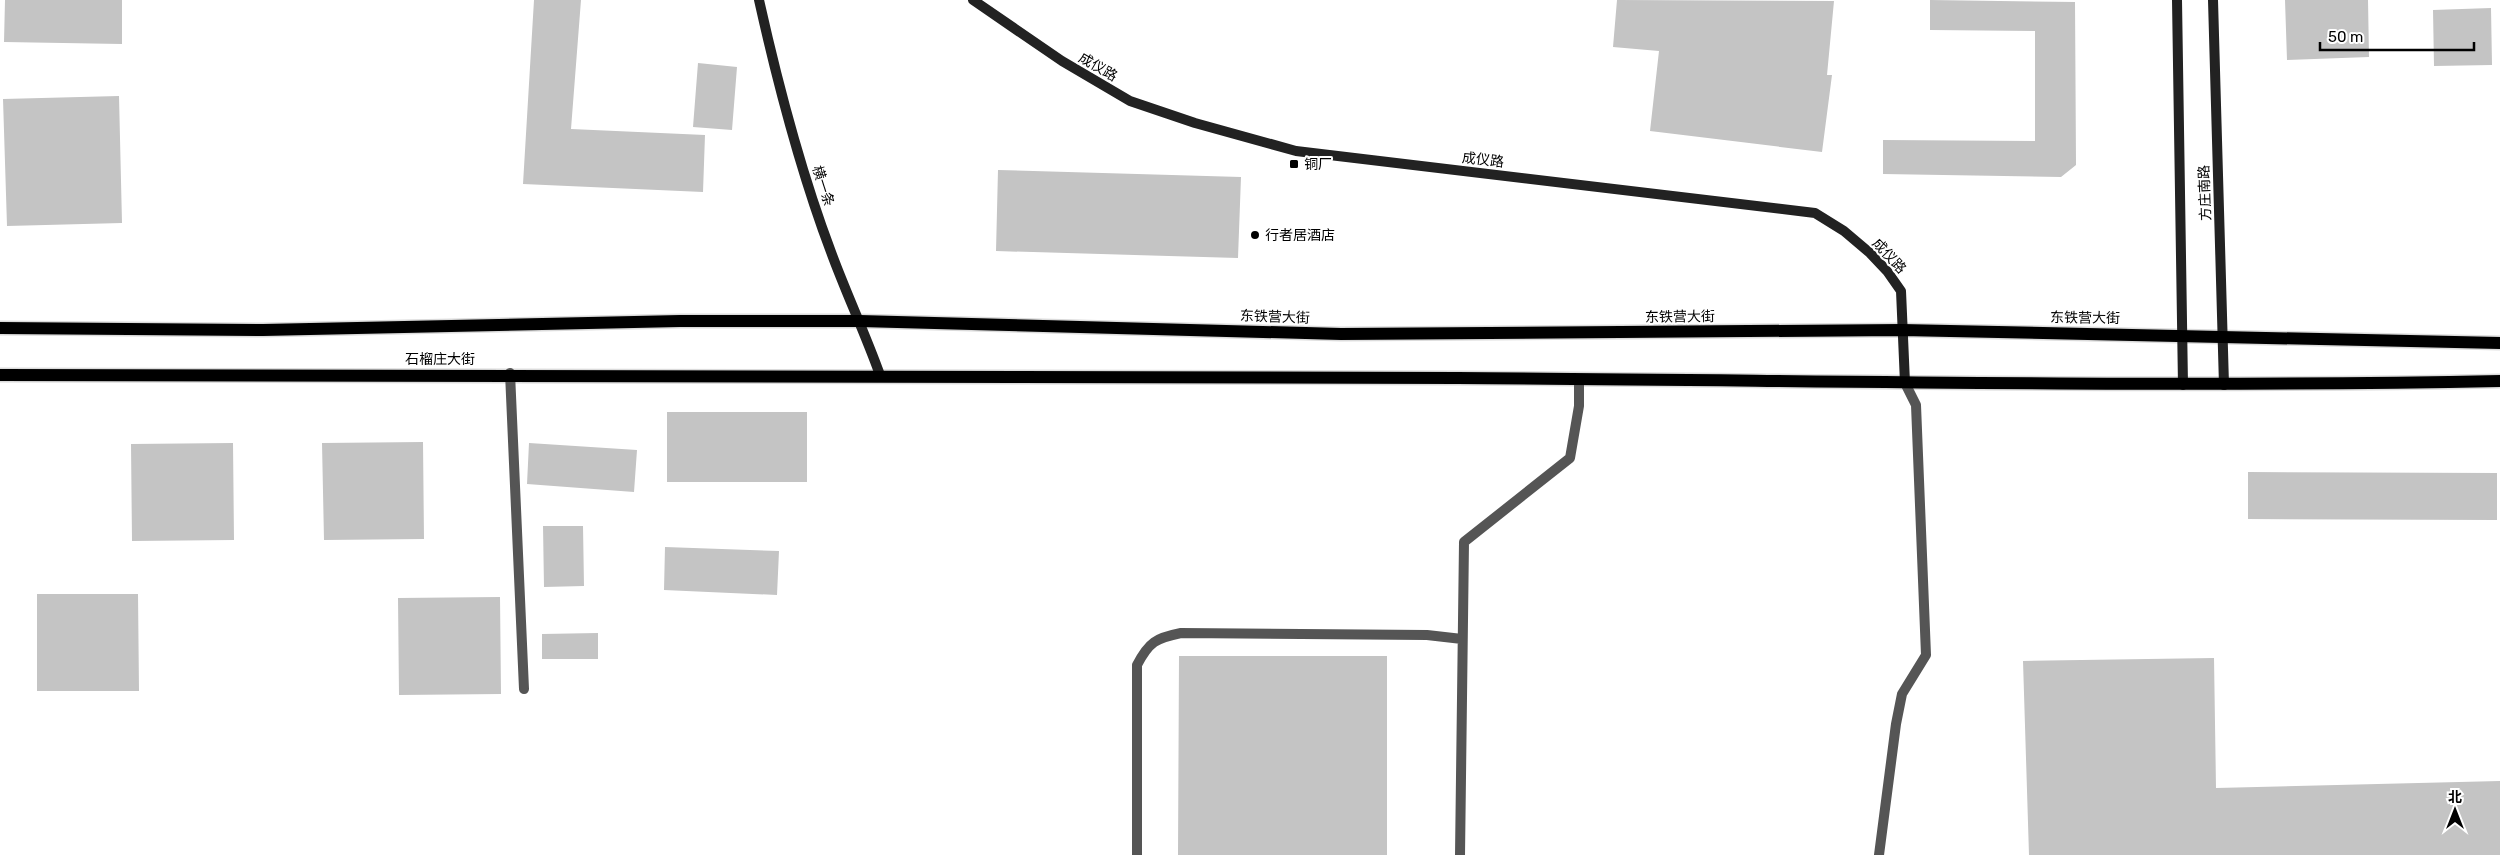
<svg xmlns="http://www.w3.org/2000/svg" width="2500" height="855" font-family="Rubik,'Noto Sans SC',sans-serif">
	<rect width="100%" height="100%" fill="#fff"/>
	<path fill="#c4c4c4" d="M5 0H122V44L4 42Z
		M534 0H581L571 129 705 135 703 192 523 184Z
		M1617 0 1834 1 1827 75H1832L1822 152 1650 131 1659 51 1613 47Z
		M1930 0 2075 2 2076 165 2061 177 1883 174V140L2035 141V31L1930 30Z
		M2285 0H2368L2369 57 2287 60Z
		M2491 8 2492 65 2434 66 2433 10Z
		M698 63 737 67 732 130 693 127Z
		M119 96 122 223 7 226 3 99Z
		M998 170 1241 177 1238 258 996 251Z
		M667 412H807V482H667Z
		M423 442 424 539 324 540 322 443Z
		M233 443 234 540 132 541 131 444Z
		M529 443 637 450 634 492 527 484Z
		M2248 472 2497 473V520L2248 519Z
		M543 526H583L584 586 544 587Z
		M665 547 779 551 777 595 664 590Z
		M37 594H138L139 691H37Z
		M500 597 501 694 399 695 398 598Z
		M598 633V659H542V634Z
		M1179 656H1387V855H1178Z
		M2214 658 2216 788 2500 781V855H2029L2023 661Z"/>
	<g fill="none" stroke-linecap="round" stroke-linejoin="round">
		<defs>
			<path id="primary" d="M0 328 263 330 680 321H860L1341 334 1902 330 2500 343
				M0 375C486 374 972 374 1457 378 1805 380 2152 388 2500 381"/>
		</defs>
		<use href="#primary" stroke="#dbdbdb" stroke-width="15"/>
		<path stroke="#555" stroke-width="10" d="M510 373 524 689
			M1137 855V665C1149 642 1156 638 1181 633L1427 635 1462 639
			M1460 855 1464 542 1570 458 1579 406V379
			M1879 855 1896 724 1902 694 1926 655 1916 405 1905 383"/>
		<path stroke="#222" stroke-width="10" d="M759 0C778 85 800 170 831 252 846 293 865 333 880 375
			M973 0 1062 61 1130 101 1195 123 1296 151 1815 213 1844 231 1870 253 1887 271 1901 291 1905 383
			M2177 0 2183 385
			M2213 0 2224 385"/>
		<use href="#primary" stroke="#000" stroke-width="12"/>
	</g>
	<g fill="#000" stroke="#fff" stroke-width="2">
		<rect x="1289" y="159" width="10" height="10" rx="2.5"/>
		<circle cx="1255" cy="235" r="5"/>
	</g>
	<g text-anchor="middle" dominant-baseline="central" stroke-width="4" stroke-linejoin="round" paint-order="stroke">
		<g font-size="14" fill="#000" stroke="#fff">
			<text transform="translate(1098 67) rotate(30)">成仪路</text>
			<text transform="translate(1483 160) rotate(7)">成仪路</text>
			<text transform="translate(823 186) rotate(72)">横一条</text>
			<text transform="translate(2205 193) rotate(-92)">方庄南路</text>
			<text transform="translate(1889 256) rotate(47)">成仪路</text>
			<text transform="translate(1275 317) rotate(2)">东铁营大街</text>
			<text transform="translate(1680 317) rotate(-1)">东铁营大街</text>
			<text transform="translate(2085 318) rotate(1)">东铁营大街</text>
			<text x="440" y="359">石榴庄大街</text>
		</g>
		<g font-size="14" fill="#000" stroke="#fff" text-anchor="start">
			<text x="1304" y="164">铜厂</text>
			<text x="1265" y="235">行者居酒店</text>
		</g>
	</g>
	<g transform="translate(2455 810)" stroke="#ffffff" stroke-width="4" paint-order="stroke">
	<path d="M0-4L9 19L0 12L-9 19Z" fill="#000000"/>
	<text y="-8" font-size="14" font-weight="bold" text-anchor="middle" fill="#000000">北</text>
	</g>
	<path d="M2320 42v8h154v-8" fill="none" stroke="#000000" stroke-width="2.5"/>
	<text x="2328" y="42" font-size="15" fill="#000000" stroke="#ffffff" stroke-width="4" paint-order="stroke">50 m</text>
</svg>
